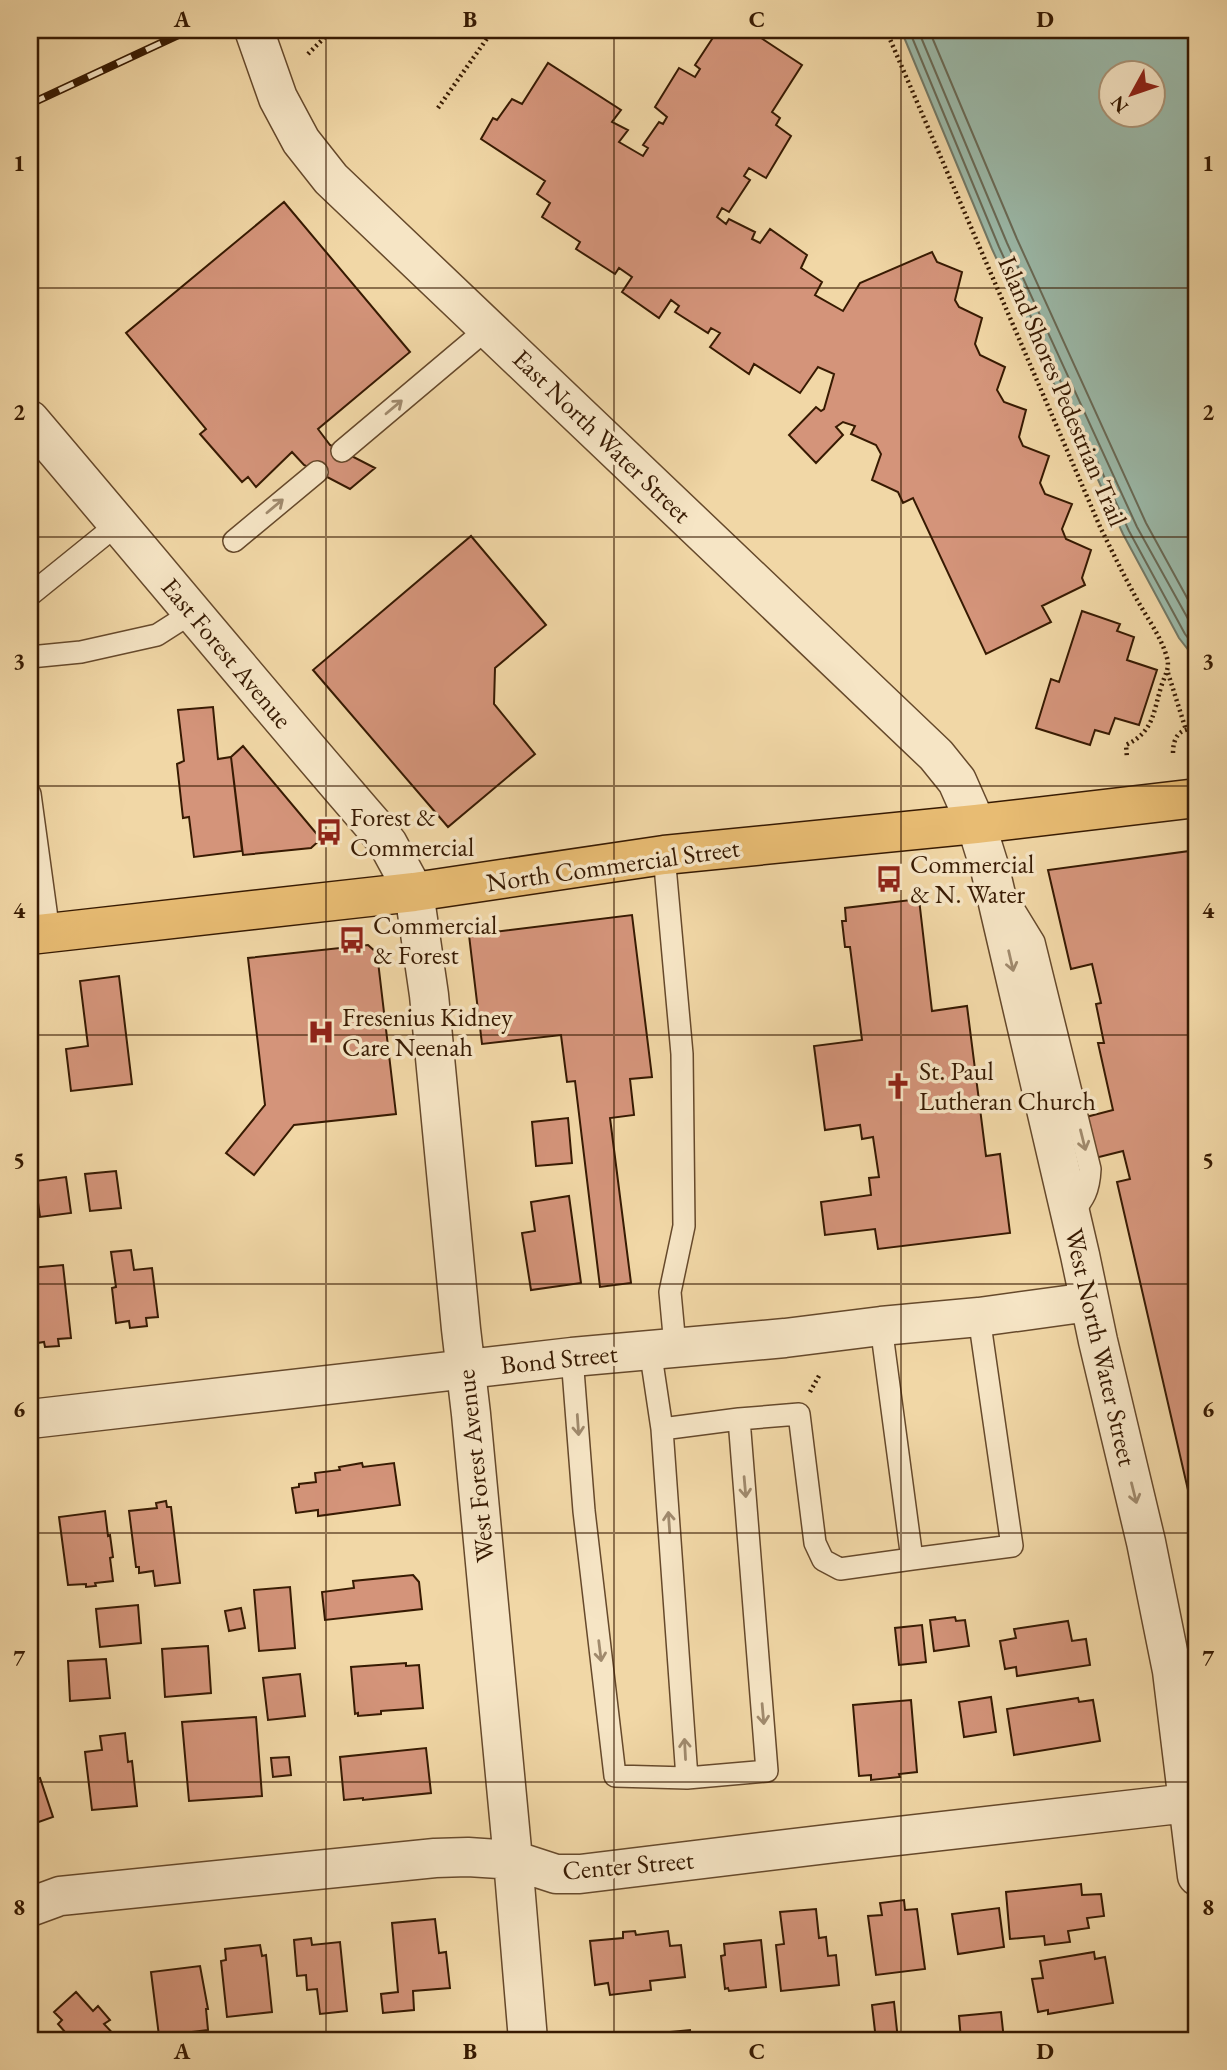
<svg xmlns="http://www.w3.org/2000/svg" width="1227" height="2070" font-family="'EB Garamond',serif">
	<rect width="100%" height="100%" fill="#f1d7a6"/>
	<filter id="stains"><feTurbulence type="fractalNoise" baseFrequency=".00286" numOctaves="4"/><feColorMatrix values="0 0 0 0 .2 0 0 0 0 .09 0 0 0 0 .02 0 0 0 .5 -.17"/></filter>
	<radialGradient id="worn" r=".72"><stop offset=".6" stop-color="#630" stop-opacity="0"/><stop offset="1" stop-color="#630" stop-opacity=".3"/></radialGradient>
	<path fill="#9bb9a9" stroke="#737966" stroke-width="2" fill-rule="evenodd" d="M901 30H1197V661L1179 638 1123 534 992 249ZM1112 74H1154V116H1112Z"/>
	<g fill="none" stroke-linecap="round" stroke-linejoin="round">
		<path stroke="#696a56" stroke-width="2" d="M909 30 999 247 1129 531 1185 634 1197 650
			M918 30 1007 243 1137 527 1197 635
			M929 30 1017 239 1146 523 1197 616"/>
	</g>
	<path fill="#d4947a" stroke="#371a02" stroke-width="2" d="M718 30H749L802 65 772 112 780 118 776 125 791 136 766 178 749 168 744 176 750 180 729 212 722 208 717 217 726 224 729 219 755 232 752 239 760 243 770 229 807 255 801 268 822 282 815 295 843 311 860 283 932 252 937 262 962 272 955 300 959 307 982 318 975 344 980 355 1005 367 997 390 1004 402 1026 410 1019 437 1023 446 1049 456 1040 483 1045 494 1072 504 1062 529 1066 539 1091 550 1082 578 1085 585 1042 606 1051 622 986 654 913 498 903 503 898 492 872 480 881 454 876 445 851 434 855 426 843 422 836 427 843 435 816 463 789 435 816 407 821 411 824 409 834 374 818 367 800 393 754 364 749 374 710 347 720 333 711 328 708 333 675 312 679 306 671 300 659 318 622 292 632 277 619 268 615 274 576 249 580 242 542 217 550 203 537 194 545 181 481 139 493 118 497 120 512 99 522 104 548 63 621 110 612 122 628 130 619 142 643 156 648 148 643 145 659 122 663 124 667 117 655 107 679 68 695 77 700 69 695 65Z
		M284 202 410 352 318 429 330 445 375 468 350 489 304 465 292 452 256 487 248 477 242 482 200 434 206 429 126 333Z
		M471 536 546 625 495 668 494 704 535 754 448 827 313 670Z
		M1082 611 1120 624 1117 631 1134 637 1127 660 1157 670 1139 725 1115 718 1109 734 1095 730 1090 745 1036 728 1051 679 1059 682Z
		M213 707 218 759 231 757 242 851 194 857 189 817 183 818 177 764 184 761 178 710Z
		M243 746 321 839 311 848 243 855 231 757Z
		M1197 850V1515L1194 1516 1117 1182 1130 1179 1123 1151 1095 1158 1086 1117 1113 1110 1098 1043H1104L1096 1004 1101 1003 1092 964 1071 969 1048 870Z
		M919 899 932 1011 967 1006 986 1156 1000 1154 1010 1233 878 1249 875 1229 825 1235 821 1202 871 1195 869 1178 879 1177 873 1137 862 1139 860 1125 825 1130 814 1046 862 1040 850 947H845L842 921H846L845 908Z
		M632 915 652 1077 630 1079 634 1115 610 1118 631 1283 600 1287 575 1081 567 1082 561 1035 482 1044 469 935Z
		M368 945 377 953 396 1114 294 1125 254 1175 226 1153 265 1105 248 958Z
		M119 976 132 1084 71 1091 66 1049 88 1046 80 981Z
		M568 1118 572 1163 536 1166 532 1122Z
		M116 1171 121 1208 90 1211 85 1174Z
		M66 1177 71 1213 40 1217 35 1181Z
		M569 1196 581 1283 531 1290 522 1233 535 1231 531 1202Z
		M131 1250 134 1270 152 1268 158 1317 146 1318 147 1326 130 1328 129 1321 116 1323 112 1288 116 1287 111 1252Z
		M63 1265 71 1338 58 1339 59 1346 45 1347 44 1342 31 1344 30 1268Z
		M362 1463 363 1467 394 1463 400 1505 318 1516V1510L296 1513 292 1488 299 1487V1484L316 1482 315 1473 340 1470 339 1467Z
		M166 1501 167 1507H171L180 1583 155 1586 153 1571 139 1573V1567H136L129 1511 157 1508 156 1503Z
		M105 1511 108 1536 110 1535 113 1557 110 1558 113 1581 95 1583 96 1586 86 1587V1584L68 1585 59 1517Z
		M413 1575 419 1582 422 1609 325 1620 322 1592 354 1588 353 1581Z
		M290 1587 295 1648 259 1651 254 1590Z
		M138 1605 141 1643 100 1647 96 1609Z
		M241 1608 245 1628 229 1631 225 1611Z
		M955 1617 956 1621 965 1620 969 1646 934 1651 930 1620Z
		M1068 1621 1072 1641 1086 1639 1090 1665 1017 1676 1016 1667 1005 1669 1000 1641 1016 1638 1014 1629Z
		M922 1625 926 1662 899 1665 895 1628Z
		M208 1646 211 1693 165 1697 162 1649Z
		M106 1659 110 1698 70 1701 68 1661Z
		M406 1663V1666L419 1665 423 1708 381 1711V1714L358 1716V1713L355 1714 351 1667Z
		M300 1674 305 1716 268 1720 263 1678Z
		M991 1697 996 1732 964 1737 959 1702Z
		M1078 1698 1079 1702 1093 1700 1100 1741 1014 1755 1007 1709Z
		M911 1700 917 1772 899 1774 900 1777 871 1780V1775L859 1776 853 1705Z
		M256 1717 262 1796 189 1801 182 1722Z
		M125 1733 128 1762 132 1761 137 1806 92 1810 85 1752 102 1750 100 1736Z
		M426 1748 431 1793 363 1800V1798L344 1800 340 1757Z
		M289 1757 291 1775 273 1777 271 1758Z
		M40 1778 53 1817 30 1825V1781Z
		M1081 1884 1082 1895 1101 1894 1104 1916 1087 1918 1089 1928 1068 1931 1070 1942 1045 1945 1044 1936 1010 1939 1006 1892Z
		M904 1900 905 1910 917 1909 925 1969 876 1975 868 1916 882 1915 880 1903Z
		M999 1908 1004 1947 958 1954 952 1914Z
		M816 1909 819 1938 826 1937 828 1956 836 1955 839 1985 781 1991 776 1945 784 1944 780 1912Z
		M435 1919 439 1953 446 1952 450 1988 413 1991 414 2010 383 2013 381 1994 398 1992 392 1923Z
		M635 1931 636 1935 668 1931 670 1946 681 1945 685 1977 650 1981 651 1990 610 1995 608 1983 595 1985 590 1941 623 1938V1932Z
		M311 1938 312 1945 340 1942 347 2011 320 2014 317 1989 307 1990 306 1975 297 1976 294 1940Z
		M761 1940 766 1987 729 1991 728 1988 725 1989 721 1956 725 1955 724 1944Z
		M260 1945 262 1956 266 1955 272 2012 227 2017 221 1961 226 1960 225 1949Z
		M1094 1952 1095 1959 1105 1957 1113 2003 1048 2014V2010L1038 2012 1032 1979 1043 1978 1040 1961Z
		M200 1966 208 2009H206L208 2030 159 2036 151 1972Z
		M76 1992 93 2011 98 2006 110 2020 104 2024 119 2040H72L58 2024 62 2020 54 2012Z
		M894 2002 898 2040H876L872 2005Z
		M1001 2012 1004 2040H961L959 2016Z
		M690 2030 691 2040H619L618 2037Z"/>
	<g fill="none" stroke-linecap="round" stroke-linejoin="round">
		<defs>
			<path id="service" d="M342 451 488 328
				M234 541 317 472
				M30 595 119 523
				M30 657 81 652 157 635 193 612
				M30 794 49 933
				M664 855 682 1054 684 1226 670 1292 675 1346
				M1007 898 1034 942 1090 1169C1089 1191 1084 1198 1071 1215
				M881 1326 912 1559 1012 1546 979 1317
				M650 1349 662 1429 739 1419 799 1414 815 1543 823 1560 840 1569 912 1559
				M572 1357 584 1511 615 1776 687 1778 662 1429
				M687 1778 767 1771 739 1419"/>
			<path id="minor" d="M254 30 278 98 301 141 331 179 936 755 957 781 976 824 990 869 1080 1255 1098 1341 1146 1542 1172 1671 1197 1876
				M414 892 429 995 461 1329 471 1414 513 1860 528 2040
				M30 1419 572 1357 785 1338 881 1326 979 1317 1089 1302
				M30 1907 60 1896 435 1858 468 1857 513 1860 556 1874H580L836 1843 1188 1803"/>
			<path id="tertiary" d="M30 420C145 555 258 692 374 826L388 844 414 892"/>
			<path id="primary" d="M30 935 414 892 664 855 976 824 1197 798"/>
		</defs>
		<use href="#service" stroke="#66492b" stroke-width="24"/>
		<use href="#minor" stroke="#66492b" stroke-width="41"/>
		<use href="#tertiary" stroke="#66492b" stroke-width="41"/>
		<use href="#primary" stroke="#371a02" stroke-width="41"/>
		<path stroke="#371a02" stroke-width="4.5" stroke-dasharray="2 3.5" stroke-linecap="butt" d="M886 30 1101 529C1114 555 1126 580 1140 605 1150 622 1162 639 1167 658 1170 668 1165 675 1162 684 1153 711 1155 731 1126 745L1127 758
			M308 54 332 30
			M438 108 493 30
			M1168 673 1186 730
			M1173 753C1173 738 1179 728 1195 729L1197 740
			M810 1392 820 1374"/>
		<use href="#service" stroke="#f6e5c5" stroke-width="21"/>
		<use href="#minor" stroke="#f6e5c5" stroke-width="38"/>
		<use href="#tertiary" stroke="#f6e5c5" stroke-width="38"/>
		<use href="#primary" stroke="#e8bc73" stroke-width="38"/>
		<defs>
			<path id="rail" d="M30 104 189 30"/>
		</defs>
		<use href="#rail" stroke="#371a02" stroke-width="8"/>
		<use href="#rail" stroke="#f6e5c5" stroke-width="5" stroke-dasharray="16" stroke-linecap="butt"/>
	</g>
	<defs><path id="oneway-shaft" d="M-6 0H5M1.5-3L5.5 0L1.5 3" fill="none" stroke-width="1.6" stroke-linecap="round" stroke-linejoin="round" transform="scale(1.75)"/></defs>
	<g stroke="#a08a6d">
		<use href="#oneway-shaft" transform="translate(394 407) rotate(-40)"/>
		<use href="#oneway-shaft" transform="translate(275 506) rotate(-40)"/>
		<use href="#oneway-shaft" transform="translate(1011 961) rotate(77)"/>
		<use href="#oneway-shaft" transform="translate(1083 1140) rotate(76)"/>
		<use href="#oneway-shaft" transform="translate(578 1425) rotate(86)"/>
		<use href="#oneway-shaft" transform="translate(745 1487) rotate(85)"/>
		<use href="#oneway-shaft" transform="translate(1134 1493) rotate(76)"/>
		<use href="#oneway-shaft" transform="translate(669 1522) rotate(-94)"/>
		<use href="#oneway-shaft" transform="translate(600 1651) rotate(83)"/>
		<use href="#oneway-shaft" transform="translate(763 1714) rotate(85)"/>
		<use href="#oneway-shaft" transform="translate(685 1749) rotate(-93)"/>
	</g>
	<path fill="none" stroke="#371a02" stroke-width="2" stroke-opacity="0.55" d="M326 30V2040M614 30V2040M901 30V2040M30 288H1197M30 537H1197M30 786H1197M30 1035H1197M30 1284H1197M30 1533H1197M30 1782H1197"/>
	<defs>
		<symbol id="bus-bare" viewBox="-9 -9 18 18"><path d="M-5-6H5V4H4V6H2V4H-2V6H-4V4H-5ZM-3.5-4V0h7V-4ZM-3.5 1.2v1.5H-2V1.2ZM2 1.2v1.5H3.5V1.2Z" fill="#8f2418" stroke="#f6e5c5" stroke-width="2.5" paint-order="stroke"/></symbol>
		<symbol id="hospital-bare" viewBox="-9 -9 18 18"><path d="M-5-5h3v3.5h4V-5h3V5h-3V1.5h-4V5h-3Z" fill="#8f2418" stroke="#f6e5c5" stroke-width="2.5" paint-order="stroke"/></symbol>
		<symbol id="church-bare" viewBox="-9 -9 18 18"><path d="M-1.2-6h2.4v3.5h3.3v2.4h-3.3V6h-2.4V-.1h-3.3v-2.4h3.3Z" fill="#8f2418" stroke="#f6e5c5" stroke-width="2.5" paint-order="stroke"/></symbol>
	</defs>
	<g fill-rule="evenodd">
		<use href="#bus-bare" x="310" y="813" width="38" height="38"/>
		<use href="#bus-bare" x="870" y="860" width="38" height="38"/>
		<use href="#bus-bare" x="333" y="921" width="38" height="38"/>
		<use href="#hospital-bare" x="302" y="1013" width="38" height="38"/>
		<use href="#church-bare" x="879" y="1067" width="38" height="38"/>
	</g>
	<g text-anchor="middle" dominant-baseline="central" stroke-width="7" stroke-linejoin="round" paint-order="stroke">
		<g font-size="26" fill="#371a02" stroke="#f6e5c5">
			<text transform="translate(1063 391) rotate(67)">Island Shores Pedestrian Trail</text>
			<text transform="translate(602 436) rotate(44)">East North Water Street</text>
			<text transform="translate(227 653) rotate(50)">East Forest Avenue</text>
			<text transform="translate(613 865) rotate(-8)">North Commercial Street</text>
			<text transform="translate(1101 1347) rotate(77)">West North Water Street</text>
			<text transform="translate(559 1359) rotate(-6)">Bond Street</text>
			<text transform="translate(475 1466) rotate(-96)">West Forest Avenue</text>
			<text transform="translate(628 1865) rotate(-5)">Center Street</text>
		</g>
		<g font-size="26" fill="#371a02" stroke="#f6e5c5" text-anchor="start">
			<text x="350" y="817">Forest &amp;<tspan x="350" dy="30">Commercial</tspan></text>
			<text x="910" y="864">Commercial<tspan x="910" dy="30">&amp; N. Water</tspan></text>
			<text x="373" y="925">Commercial<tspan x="373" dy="30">&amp; Forest</tspan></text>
			<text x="342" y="1017">Fresenius Kidney<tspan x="342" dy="30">Care Neenah</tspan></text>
			<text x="919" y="1071">St. Paul<tspan x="919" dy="30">Lutheran Church</tspan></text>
		</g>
	</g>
	<rect width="1227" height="2070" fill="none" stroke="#f1d7a6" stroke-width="77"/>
	<g transform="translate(1132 94) rotate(230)"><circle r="33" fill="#f6e5c5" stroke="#aa9477" stroke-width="2"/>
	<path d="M0-5L12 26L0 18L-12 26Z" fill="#8f2418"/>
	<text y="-10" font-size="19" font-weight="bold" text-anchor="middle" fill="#371a02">N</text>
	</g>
	<rect x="38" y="38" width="1150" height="1994" fill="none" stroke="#371a02" stroke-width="2.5"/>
	<g font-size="23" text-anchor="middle" font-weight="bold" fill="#371a02">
		<text x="182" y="27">A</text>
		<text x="470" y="27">B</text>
		<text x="757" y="27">C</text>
		<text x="1045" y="27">D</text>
		<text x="19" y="171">1</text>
		<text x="1208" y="171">1</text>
		<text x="19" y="420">2</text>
		<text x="1208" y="420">2</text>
		<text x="19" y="669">3</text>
		<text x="1208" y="669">3</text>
		<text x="19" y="918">4</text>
		<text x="1208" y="918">4</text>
		<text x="19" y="1168">5</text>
		<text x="1208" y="1168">5</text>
		<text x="19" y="1417">6</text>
		<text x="1208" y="1417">6</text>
		<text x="19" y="1666">7</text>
		<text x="1208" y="1666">7</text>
		<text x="19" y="1915">8</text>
		<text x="1208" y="1915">8</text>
		<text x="182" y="2059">A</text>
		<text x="470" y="2059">B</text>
		<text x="757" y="2059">C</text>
		<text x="1045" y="2059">D</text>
	</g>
	<rect width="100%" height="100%" filter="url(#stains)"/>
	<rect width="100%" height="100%" fill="url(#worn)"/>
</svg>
